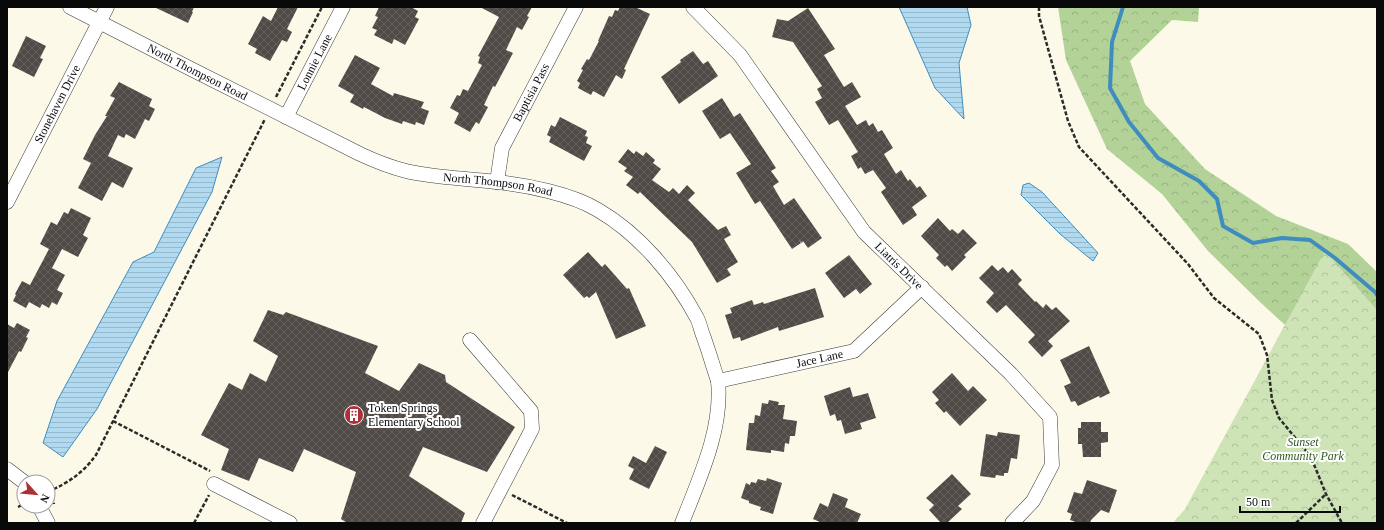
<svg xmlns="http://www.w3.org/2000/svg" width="1384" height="530" font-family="Georgia,serif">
	<defs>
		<pattern id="forest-crowns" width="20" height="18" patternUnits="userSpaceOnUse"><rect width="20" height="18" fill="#b2d297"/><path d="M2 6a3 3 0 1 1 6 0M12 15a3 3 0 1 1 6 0" fill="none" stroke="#98b381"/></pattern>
		<pattern id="park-crowns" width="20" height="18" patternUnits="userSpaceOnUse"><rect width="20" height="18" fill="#cee3b6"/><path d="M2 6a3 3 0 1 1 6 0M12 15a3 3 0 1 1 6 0" fill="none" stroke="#b0c19b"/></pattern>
		<pattern id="water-rules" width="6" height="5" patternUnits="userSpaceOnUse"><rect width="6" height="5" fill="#b1d9ef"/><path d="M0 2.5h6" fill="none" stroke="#97b9cc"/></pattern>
		<pattern id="building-cross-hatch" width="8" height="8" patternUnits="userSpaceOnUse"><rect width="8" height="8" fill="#514b47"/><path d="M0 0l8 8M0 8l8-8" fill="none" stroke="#65605d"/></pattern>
	</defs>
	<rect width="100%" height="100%" fill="#fdf9e8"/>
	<path fill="url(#forest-crowns)" d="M1058 7H1199L1198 22 1172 20 1130 61 1145 104 1205 169 1276 216 1348 244 1377 272V334L1318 355 1261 303 1208 251 1162 194 1107 149 1066 60Z"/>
	<path fill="url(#park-crowns)" d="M1325 251 1377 310V523H1173L1185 509Z"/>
	<path fill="url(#water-rules)" stroke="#3f8dbf" d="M899 7H967L971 25 959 63 964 119 935 88Z
		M222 157 212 192 97 409 63 457 43 443 57 401 133 262 154 252 196 168Z
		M1029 183 1042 192 1098 253 1093 261 1060 234 1021 195 1023 185Z"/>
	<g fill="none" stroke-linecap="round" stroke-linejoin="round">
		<path stroke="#3f8dbf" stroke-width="4" d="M1123 7 1112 42 1110 88 1129 122 1158 158 1199 181 1217 199 1223 226 1253 243 1282 238 1310 240 1335 258 1375 292 1377 295"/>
	</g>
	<path fill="url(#building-cross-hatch)" d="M154 7H194L192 12H193L188 23Z
		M278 7H298L287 29 292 32 287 42 282 40 270 61 255 53 257 49 248 44 263 16 271 21Z
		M379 7H411L418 11 415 17 419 19 405 45 394 39 392 44 374 35 377 30 372 28 378 17 375 16Z
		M480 7H532L527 16 529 17 522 30 517 27 506 50 513 53 495 87 493 86 484 105 488 107 479 124 476 122 470 132 454 123 459 113 450 108 457 95 460 96 463 89 468 91 482 65 478 63 480 57 478 56 499 17Z
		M620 7H635L650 14 624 69 626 70 622 79 616 75 604 97 593 91 591 95 578 88 580 83 577 81 583 70 581 69 587 59 589 60 599 41H598L609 16 612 17 615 10 618 11Z
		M808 8 835 49 824 55 844 87 852 82 861 97 845 106 857 125 866 120 869 126 873 123 878 132 882 130 893 148 884 154 896 174 901 170 908 181 910 179 917 188 920 186 927 196 912 207 917 215 903 225 881 192 886 188 873 170 865 174 861 167 858 169 851 156 858 152 838 120 829 125 815 102 822 98 817 89 822 86 793 42 772 37 777 19 788 21Z
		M26 36 46 46 40 58 43 59 34 77 12 66Z
		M693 51 703 64 708 61 718 76 679 104 661 77 681 62 680 60Z
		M355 55 380 68 371 84 393 96 394 93 424 102 421 108 429 111 424 125 416 122 415 125 403 121 402 124 385 118 364 107 363 109 350 102 354 95 338 86Z
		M119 82 152 99 149 106 155 109 149 121 145 119 135 139 126 134 124 138 118 135 108 156 133 168 123 188 112 182 102 201 78 188 91 163 83 159 95 135 107 116H105L115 98 110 96Z
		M722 98 734 117 740 113 776 168 771 171 779 182 773 186 784 205 794 198 822 238 808 248 803 241 802 243 799 240 801 243 792 249 760 201 755 204 736 173 751 164 730 133 720 139 702 111Z
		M560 117 587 131 585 136 588 137 586 143 592 146 584 161 549 142 551 137 547 135 551 125 555 127Z
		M628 149 634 154 636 151 643 156 646 152 655 160 653 163 661 169 652 180 669 192 673 188 679 194 687 185 695 193 688 200 718 230 726 226 731 235 724 239 738 262 727 269 731 275 717 283 692 242 640 192 638 194 626 185 633 177 624 171 627 168 618 162Z
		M71 208 91 218 83 235 88 238 78 257 62 249 52 268 65 275 57 290 63 293 57 305 52 302 49 308 42 304 40 308 29 302 26 308 13 301 16 295 15 294 22 281 30 285 49 249 40 244 51 222 57 225 64 212 68 214Z
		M938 218 950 231 952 229 958 234 963 229 977 243 964 255 966 257 952 271 947 265 945 267 936 258 939 255 921 236Z
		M588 252 602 267 605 264 627 289 629 288 646 326 616 339 596 292 589 298 587 296 584 298 563 275Z
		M849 255 872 284 860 294 856 289 844 298 825 273Z
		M992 265 998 271 1003 267 1008 273 1012 269 1022 280 1018 284 1035 302 1036 301 1043 308 1046 304 1052 310 1056 307 1070 321 1048 341 1053 346 1042 357 1028 342 1035 335 1006 305 997 313 986 302 994 293 979 278Z
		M815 288 824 317 779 331 778 327 741 341 740 337 733 339 725 315 732 313 730 308 752 300 754 305 763 302 764 304Z
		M268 310 283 315 286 312 378 346 365 373 399 391 419 363 445 375 446 382 515 427 487 472 423 447 409 476 465 513 461 523H347L341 519 356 472 304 449 293 472 259 458 249 481 221 470 229 449 201 435 229 383 242 390 250 373 266 382 278 356 253 341Z
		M17 323 30 330 26 337 28 338 21 352 19 351 7 374V324L14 328Z
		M1089 346 1110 393 1100 398 1099 396 1078 406 1075 401 1071 402 1064 386 1071 383 1060 360Z
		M952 373 968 391 973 386 987 400 960 426 946 411 944 413 935 403 939 400 932 392Z
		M850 387 853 397 868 393 876 418 860 423 862 429 845 434 841 420 837 421 835 414 830 416 824 396Z
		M769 400 779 402 778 405H785L783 419 797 421 795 436H790L789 444 785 443 784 452 771 450V453L746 450 749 423H754L755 415 760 416 762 403 768 404Z
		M1081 422H1101V432H1108V442L1101 443V457H1083L1082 444H1078V428H1081Z
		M998 432 1020 435 1017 459 1011 458 1008 473H1004V476L996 475 995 478 980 476 986 434 997 436Z
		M655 446 667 452 649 489 629 479 634 469 628 466 633 456 646 463Z
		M952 474 971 494 958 506 962 509 947 523H941L929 510 934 505 926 498Z
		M767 478 782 483 773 514 760 510 761 507 749 503V501L741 498 746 483 750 485 751 482 756 483 758 479 766 481Z
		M1087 480 1117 490 1109 513 1101 510 1091 520 1090 523H1078L1070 520 1072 514 1067 512 1074 492 1082 494Z
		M833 493 848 499 845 507 861 514 857 523H822L813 519 820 503 828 507Z"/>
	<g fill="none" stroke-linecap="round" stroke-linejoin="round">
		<defs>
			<g id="minor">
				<path id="s1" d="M70 7 193 70 360 154C375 161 390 167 406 171 435 178 466 178 496 182 526 185 572 194 598 210 639 234 674 275 697 318 700 324 701 331 704 338 709 352 713 366 718 381 723 429 699 479 682 523"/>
				<path id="s2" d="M693 7 740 55 864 232 1011 374 1050 417 1052 465 1033 501 1012 523"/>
				<path id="s3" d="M286 117 343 7"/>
				<path id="s4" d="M497 182 502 148 576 7"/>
				<path id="s5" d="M7 202 107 7"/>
				<path d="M470 340 531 411 532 429 483 523"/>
				<path id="s6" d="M718 381 854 351 922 287"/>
				<path d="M7 469 24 482"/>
				<path d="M214 484 290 523"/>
				<path d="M39 506 48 523"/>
			</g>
		</defs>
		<use href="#minor" stroke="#3c3c3c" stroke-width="15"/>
		<path stroke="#2b2b2b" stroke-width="2.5" stroke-dasharray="4 2" stroke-linecap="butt" d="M1039 7V16L1068 121 1079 147 1188 264 1214 298 1259 334 1267 355 1272 400 1279 418 1311 457 1326 494 1342 523
			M276 97 322 7
			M113 421 210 471
			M51 491 54 504
			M48 492C69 482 82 474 96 455L265 119
			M512 495 567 523
			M18 507 24 504
			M194 523 209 495
			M1296 523 1326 494"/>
		<use href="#minor" stroke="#fff" stroke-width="14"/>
	</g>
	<defs>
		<symbol id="building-disc" viewBox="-11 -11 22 22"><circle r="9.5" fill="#ab3037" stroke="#fff"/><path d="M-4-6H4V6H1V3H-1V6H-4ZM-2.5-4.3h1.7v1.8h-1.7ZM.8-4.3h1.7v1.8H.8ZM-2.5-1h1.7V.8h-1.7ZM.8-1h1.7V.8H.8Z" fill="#fff"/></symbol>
	</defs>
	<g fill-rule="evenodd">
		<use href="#building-disc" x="343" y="404" width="22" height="22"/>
	</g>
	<g text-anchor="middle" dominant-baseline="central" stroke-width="4" stroke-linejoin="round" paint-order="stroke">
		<g font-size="12" fill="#090909" stroke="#fff">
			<text stroke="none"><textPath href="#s3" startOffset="62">Lonnie Lane</textPath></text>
			<text stroke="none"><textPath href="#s1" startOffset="143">North Thompson Road</textPath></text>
			<text stroke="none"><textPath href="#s4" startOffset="97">Baptisia Pass</textPath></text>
			<text stroke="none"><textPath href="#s5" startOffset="110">Stonehaven Drive</textPath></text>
			<text stroke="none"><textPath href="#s1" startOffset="467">North Thompson Road</textPath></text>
			<text stroke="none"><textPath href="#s2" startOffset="332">Liatris Drive</textPath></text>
			<text stroke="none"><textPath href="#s6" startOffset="104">Jace Lane</textPath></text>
		</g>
		<g font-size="12" fill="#090909" stroke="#fff" text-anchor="start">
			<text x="368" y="408">Token Springs<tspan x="368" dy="14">Elementary School</tspan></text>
		</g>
		<g font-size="12" font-style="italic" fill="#2d5a21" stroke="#fff">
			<text x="1303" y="442">Sunset<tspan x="1303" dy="14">Community Park</tspan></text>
		</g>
	</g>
	<rect width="1384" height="530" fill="none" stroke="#090909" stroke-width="16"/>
	<g transform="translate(36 494) rotate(117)"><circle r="19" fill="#ffffff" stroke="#9d9d9d"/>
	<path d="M0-3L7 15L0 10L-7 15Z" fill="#ab3037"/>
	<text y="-6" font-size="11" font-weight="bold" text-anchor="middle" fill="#090909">N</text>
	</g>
	<path d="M1240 506v6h100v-6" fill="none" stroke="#090909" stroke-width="2"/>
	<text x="1246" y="506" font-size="12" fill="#090909" stroke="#ffffff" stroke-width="3" paint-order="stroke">50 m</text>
</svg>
